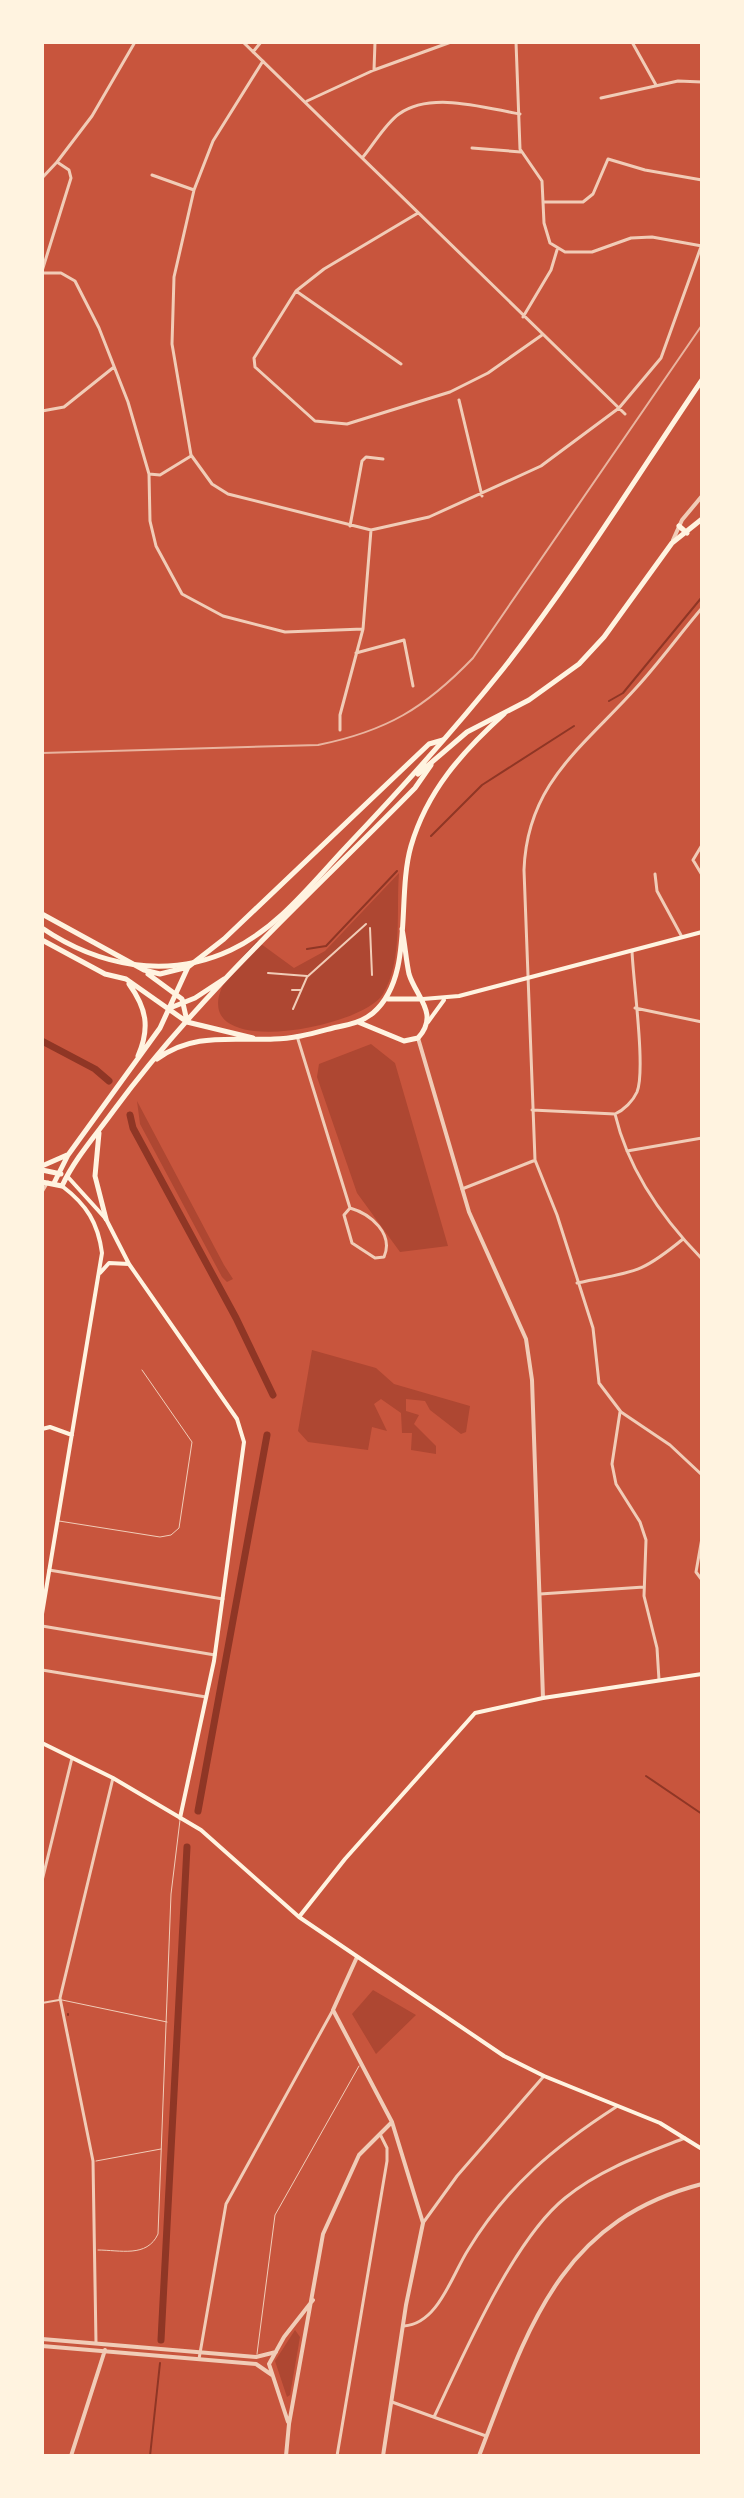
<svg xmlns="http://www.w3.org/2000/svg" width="744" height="2498" font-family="Commissioner,sans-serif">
	<rect width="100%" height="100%" fill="#c8553d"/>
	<path fill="#ae4732" d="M399 873C396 911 403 961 383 994 359 1034 128 1072 257 941L294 968 325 951Z
		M371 1044 395 1063 448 1246 400 1252 357 1193 317 1077 319 1064Z
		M137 1101 224 1265 233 1279 227 1282 222 1277 140 1124Z
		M312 1350 376 1368 394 1384 470 1406 466 1432 461 1434 430 1410 425 1401 406 1399V1411L419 1415 414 1424 436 1446V1454L411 1450 412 1433H402L401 1413 381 1399 374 1404 387 1431 372 1427 368 1450 308 1442 298 1431Z
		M373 1990 416 2015 376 2054 352 2014Z
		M295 2330 300 2337 290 2395 287 2397 275 2361Z"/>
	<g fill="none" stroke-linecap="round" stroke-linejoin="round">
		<path stroke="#8f3625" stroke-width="2" d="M609 701 623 693 702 597
			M431 836 482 785 574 726
			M307 949 326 946 397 871
			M646 1776 702 1814
			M68 2014V2015
			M150 2456 160 2363"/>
		<path stroke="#8f3625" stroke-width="7" d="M42 1041 95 1069 109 1081
			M130 1115 133 1128 236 1318 273 1395
			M198 1811 267 1435
			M161 2340 187 1847"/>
		<path stroke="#f1ccb7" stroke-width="1" d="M59 1521 160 1537 171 1535 179 1528 192 1442 142 1370
			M62 2000 167 2022
			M96 2161 161 2149
			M98 2250C120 2250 147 2258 158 2234L171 1894 180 1820
			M257 2354 275 2215 359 2066"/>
		<path stroke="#f1ccb7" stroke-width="2" d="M370 928 372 975
			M268 973 307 976
			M292 990H300
			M293 1009 307 977 366 924
			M42 2003 59 2000"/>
		<path stroke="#f1ccb7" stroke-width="3" d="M243 42 625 414
			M516 42 520 149 542 181 544 223 550 243 565 252H592L631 238 652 237 702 246
			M632 42 656 85
			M253 52 261 42
			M263 61 213 141 194 190 174 277 172 344 191 455 212 484 228 494 371 530 429 517 541 466 619 408 661 358 702 244
			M374 70 375 42
			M601 98 678 81 702 82
			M307 101 374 70 451 42
			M472 148 521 152
			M363 157C374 144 385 124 399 114 431 91 485 108 520 114
			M152 175 194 190
			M42 178 57 162
			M543 202H583L593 194 608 159 645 170 702 180
			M418 213 324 269 296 291 254 358 255 367 315 421 347 424 450 392 488 373 542 335
			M42 271 71 178 69 170 57 162 92 116 135 42
			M42 273H61L75 281 99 328 128 402 149 474 150 521 156 546 182 594 223 616 285 632 363 629
			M296 291 401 364
			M523 317 551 270 557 250
			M459 400 482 496
			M42 411 64 407 114 367
			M149 474 160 475 191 456
			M350 526 362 461 366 457 383 459
			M702 608C679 635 659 663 636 688 583 747 527 783 524 870L535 1160 557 1215 593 1328 599 1383 621 1412 670 1445 702 1475
			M356 653 404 640 413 686
			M340 730V715L363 629 371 530
			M702 845 693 860 702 875
			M655 874 657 891 682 937
			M635 1008 702 1022
			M297 1036 350 1208
			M532 1110 615 1114C624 1110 633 1101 637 1092 646 1070 633 980 632 951
			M615 1114C628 1169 663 1219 702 1259
			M627 1151 702 1138
			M462 1189 533 1161
			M42 1192 48 1182
			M350 1208C371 1214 394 1234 384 1257L375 1258 352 1243 344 1215Z
			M577 1283C632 1271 637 1277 683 1239
			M620 1412 612 1464 616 1484 640 1522 646 1540 644 1596 657 1648 659 1680
			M702 1538 696 1572 702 1580
			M49 1570 223 1599
			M540 1594 644 1587
			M42 1626 215 1655
			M42 1670 206 1697
			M42 1881 72 1758
			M423 2223 457 2176 544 2076
			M404 2326C438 2324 452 2275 468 2250 507 2186 554 2147 616 2107
			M96 2343 93 2161 60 1998 113 1778
			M199 2359 226 2204 333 2010
			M392 2402 486 2436
			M434 2417C464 2354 513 2240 565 2198 600 2169 644 2154 685 2138
			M337 2456 387 2161V2148L380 2134"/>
		<path stroke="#f1ccb7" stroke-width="4" d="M673 540 682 520 702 496
			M418 1038 469 1212 526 1339 532 1380 543 1698
			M357 1957 333 2010 392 2122 423 2223 406 2305 383 2456
			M42 2339 256 2357 276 2352
			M42 2346 256 2364 272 2375
			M288 2422 269 2364 284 2337 313 2300
			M71 2456 105 2350
			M286 2456 289 2424 323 2234 359 2155 392 2122
			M479 2456C527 2331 558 2221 702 2184"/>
		<path stroke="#fff3e0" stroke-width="4" d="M423 999 459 996 702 932
			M428 1022 444 1000
			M67 1176 106 1219 129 1264 237 1419 244 1442 214 1661 180 1818
			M100 1273 109 1263 129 1264
			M42 1429 50 1427 72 1435
			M42 1614 102 1253C98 1223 87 1205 62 1186
			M42 1743 113 1778 201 1830 299 1917 504 2056 544 2076 660 2123 702 2149
			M299 1917 345 1859 475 1713 543 1698 702 1674"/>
		<path stroke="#fff3e0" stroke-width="5" d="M42 914 144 970 160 974 188 967
			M42 940 105 974 126 979 187 1022 253 1038
			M148 974 182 999 187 1021
			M129 984C147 1009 150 1028 138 1056
			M388 999H421
			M170 1008 195 998 224 979
			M358 1022 404 1041 418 1038C440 1014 416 997 409 974 406 960 405 944 402 929
			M157 1059C193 1032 232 1041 274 1039 294 1039 314 1033 333 1028 347 1025 361 1023 373 1013 415 977 396 898 411 846 427 791 462 752 504 714
			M99 1133 95 1176 106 1219
			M42 1166 67 1155
			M42 1170 61 1174
			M42 1182 62 1186C75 1158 96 1135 114 1110 201 992 313 892 415 788L431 765
			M54 1183 68 1155 160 1028 188 967 224 939 429 744 443 740"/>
		<path stroke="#fff3e0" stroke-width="5" d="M679 526 687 533
			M418 774 467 732 529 700 579 664 604 637 672 543 702 519
			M42 928C98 966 167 980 231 950 278 928 312 883 347 846 401 789 454 730 503 669 575 577 637 476 702 380"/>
		<path stroke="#e9b49f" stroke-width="2" d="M42 753 318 745C387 731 425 708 473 658L702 325"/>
	</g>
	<rect width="744" height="2498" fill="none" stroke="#fff3e0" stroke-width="88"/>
</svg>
